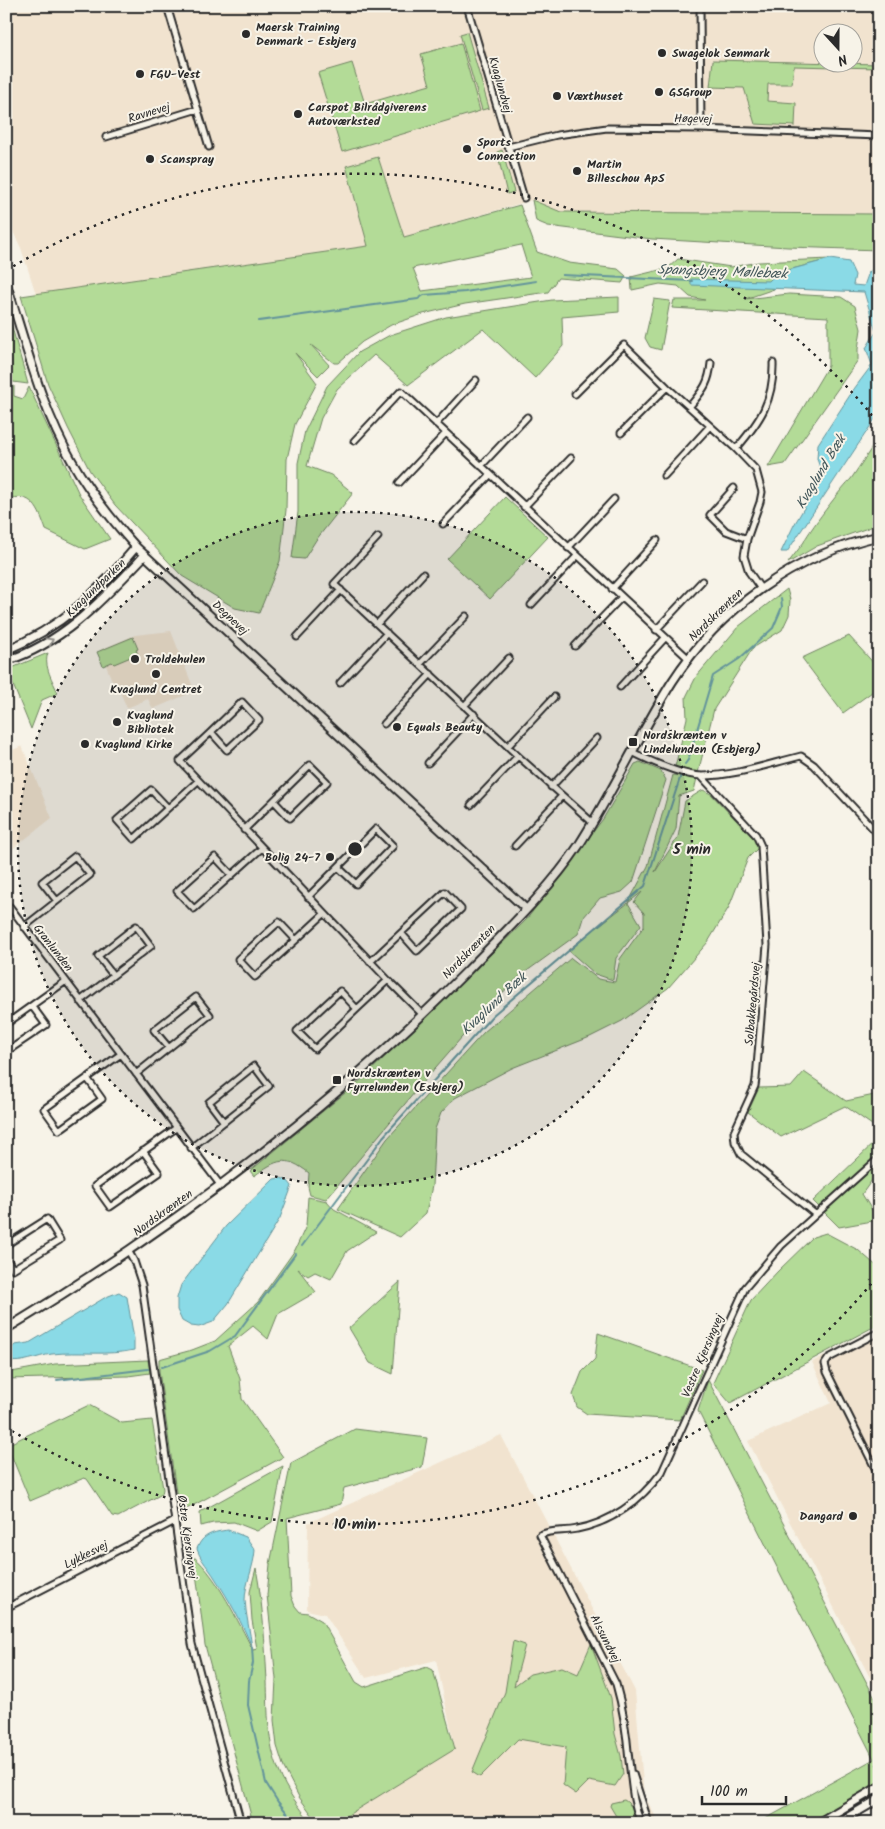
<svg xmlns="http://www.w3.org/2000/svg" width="885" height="1829" font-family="Kalam,sans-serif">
	<rect width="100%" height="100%" fill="#f7f3e8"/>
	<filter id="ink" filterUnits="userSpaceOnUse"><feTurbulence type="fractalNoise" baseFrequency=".02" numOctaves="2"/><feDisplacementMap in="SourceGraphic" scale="10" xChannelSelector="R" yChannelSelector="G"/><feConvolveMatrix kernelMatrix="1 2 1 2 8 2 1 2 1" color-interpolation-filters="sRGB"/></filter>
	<g filter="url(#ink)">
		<path fill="#f1e3cf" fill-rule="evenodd" d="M6 6H879V214L561 212 532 200 404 237 378 157 346 167 368 246 36 294 21 248 6 217ZM822 32H852V62H822Z
			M171 631 193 687 186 695 153 709 148 699 127 708 119 690 116 691 100 650 135 635Z
			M22 746 52 818 6 854V753Z
			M879 1327V1695L748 1441 831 1403 812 1362Z
			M501 1435 635 1691 644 1795 659 1823H345L342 1819 455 1748 436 1660 366 1678 325 1614 307 1610 308 1523Z"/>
		<path fill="#b3db97" stroke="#6f8361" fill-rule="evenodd" d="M467 32 489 108 482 110 460 34Z
			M461 43 480 111 342 152 318 73 352 63 365 104 430 85 421 54Z
			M713 60 879 64V76L878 68 794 66 792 84H768L767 101 796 103 795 126 755 124 744 88 710 87Z
			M502 150 514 192 507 194 497 152Z
			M378 157 404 237 520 205 537 252 569 263 618 269 626 276 622 283 558 278 548 292 465 304 423 314 391 325 362 342 338 363H334L311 345 329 365 318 376 295 353 317 383 295 424 287 459 286 510 280 561 259 613 235 608 182 576 115 505 90 471 68 428 48 384 21 296 368 246 346 166ZM521 245 531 277 422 291 413 268Z
			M532 200 561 212 879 214V250L788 247 652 239 548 226 536 221Z
			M678 259 731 267 759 262 830 259 777 273 774 289 745 299 789 294 841 297 855 306 861 329 858 349V360L785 464 768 467 828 366V317L672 308 674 300H705L690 297 678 286 660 284 632 290 631 277 668 268Z
			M619 297V312L562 317 563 346 535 378 483 329 408 385 374 355 337 389 321 418 307 466 331 475 353 493 316 540 304 559 292 558 298 512V463L305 431 327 386 359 352 390 335 446 317 552 300Z
			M654 299 670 301 661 350 650 347 645 338Z
			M6 306 28 384 6 381Z
			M6 386H14V396L23 399 29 387 79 494 110 539 85 549 46 530C39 510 32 490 6 500Z
			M879 437V524L817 546 788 563 804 542C805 536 845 483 851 479Z
			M505 497 548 537 490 599 447 559Z
			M787 589 790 600 789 615 782 630 753 648 714 709 698 773 675 767 687 718 686 697 696 677 738 627Z
			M849 636 879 669V687L843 713 802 658Z
			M133 637 138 649 136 650 138 654 114 664 112 662 103 666 97 652Z
			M48 653C43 666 53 681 58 693L42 700 31 729 7 670Z
			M640 762 661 771 666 780 633 882 622 892 600 898 583 918 578 934 520 976 489 1006 429 1075 326 1199 310 1195 308 1187 309 1173C286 1155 277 1159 254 1176L250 1171 362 1079 526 920 603 819 635 764Z
			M673 775 697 778 694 791 679 796 676 829 655 872 678 837 685 801 703 790 711 794 756 841 758 848 748 858 729 907 708 942 668 988 622 1021 590 1037 512 1068 455 1098 441 1113 435 1129 432 1186 426 1213 400 1237 338 1209 387 1139 484 1032 571 958 598 979 615 982 620 959 644 926V913L634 902 642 892 628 903 641 925 616 958 613 980 595 974 568 950 628 903 648 866Z
			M804 1072 846 1101 879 1094V1130L845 1106 781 1137 748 1112 759 1088 791 1087Z
			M879 1138V1170L862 1194 878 1220 839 1227 813 1201Z
			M308 1197 327 1201 334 1209 376 1232 347 1251 331 1279 315 1272 308 1276 298 1269 316 1292 278 1314 268 1339 253 1326 228 1346 240 1379 242 1399 283 1457 179 1513 159 1371V1359L192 1350 215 1341 258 1302 295 1250 306 1226Z
			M826 1233 858 1250 879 1268V1324L730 1403 713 1383 751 1300 778 1271 813 1237Z
			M400 1282 393 1374 370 1363 349 1328Z
			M598 1333 702 1370 680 1420 587 1414 577 1407 573 1395 582 1372 595 1359Z
			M148 1360 150 1373 128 1376 6 1379V1373L55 1364Z
			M708 1380 879 1706V1767L876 1764 879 1770V1783L810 1823H758L874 1759 698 1411Z
			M89 1405 122 1423 152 1420 163 1489 162 1494 118 1517 112 1516 87 1479 84 1478 30 1501 7 1445Z
			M355 1429 427 1438 422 1467 344 1488 341 1504 287 1518 291 1596 295 1606 300 1612 308 1613 322 1621 356 1682 364 1687 427 1667 433 1670 455 1749 335 1823H318L299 1797 284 1768 277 1746 274 1720 276 1679 267 1595 270 1564 291 1463Z
			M283 1466 272 1522 257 1531 234 1522 213 1523 201 1526 200 1512Z
			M194 1557C218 1577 238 1622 253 1650L257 1649 252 1620 250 1592 256 1568C263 1605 265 1644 267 1681 268 1712 267 1743 279 1771 286 1791 299 1806 311 1823H293L289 1816 291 1823H253L205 1645Z
			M513 1641 525 1645 514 1686 530 1674 562 1667 578 1674 591 1644 611 1698 615 1734 621 1756 623 1774 615 1786 589 1781 576 1794 563 1785 566 1747 518 1739 480 1777 472 1772 505 1692Z
			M624 1800C632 1804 635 1814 638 1823H620L610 1806 611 1803Z"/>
		<path fill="#8adae6" stroke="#64949b" d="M830 259 849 262 855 275 853 285 864 286 869 272 874 268H879V413L787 552H781L794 525 823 476 817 459 818 444 854 389 872 365 866 348 876 332 864 292 691 285V279L769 281 777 273Z
			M281 1178 288 1181 292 1186 280 1218 228 1304 213 1322 199 1327 191 1326 182 1321 177 1310V1298L181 1285 226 1226 274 1179Z
			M119 1292 127 1297 134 1339V1350C107 1356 79 1351 52 1354 37 1356 22 1364 7 1361L6 1352 15 1345 29 1343 106 1297Z
			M228 1530 246 1537 255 1550C254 1567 245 1584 245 1600 246 1616 250 1632 252 1647 242 1623 230 1601 215 1578 209 1568 201 1561 197 1549 202 1534 214 1532 228 1530Z"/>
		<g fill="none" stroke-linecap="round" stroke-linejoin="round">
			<path stroke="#64949b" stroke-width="2" d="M562 275 692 281
				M259 321 418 299 424 295 465 292 536 281
				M685 764 688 760 713 676 739 659 773 628 782 607 781 598
				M302 1246 368 1158 383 1137 493 1015 645 886 681 775
				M162 1367 210 1351 235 1336 296 1253
				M57 1380 148 1369
				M252 1647 253 1663 249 1681 248 1705 266 1783 278 1802 288 1814"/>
			<defs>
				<path id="street" d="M167 6 209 147
					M467 6 524 198
					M700 6 701 129
					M106 137 198 109
					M508 147 557 135 607 128 701 129 879 136
					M575 394 624 345 667 387 736 449 756 470 762 492 760 502 747 539 744 556 749 572 761 589
					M690 406C703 390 709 384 711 363
					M436 424 476 380
					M621 433 667 387
					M354 441 401 391 689 659
					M736 449C760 421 774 401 773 363
					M481 466 527 417
					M664 476 710 426
					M399 483 446 433
					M734 488 710 515 726 531 747 539
					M524 507 571 458
					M443 524 490 475
					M378 537 334 584 518 756 593 823
					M568 548 614 499
					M612 589 657 540
					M531 605 577 556
					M377 624 423 574
					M656 630 702 581
					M297 637 341 590
					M575 646 621 598
					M420 664 466 616
					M340 683 387 633
					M620 687 665 638
					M464 706 509 658
					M384 724 431 674
					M211 732 242 702 259 720 227 750 211 732 180 761 388 980 422 1014
					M508 746 554 697
					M632 752C652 762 680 775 702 776 736 776 768 764 801 756L814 765 879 835
					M428 763 474 714
					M701 776 756 835 761 846 767 945 756 1079 755 1086 734 1132 735 1142 741 1154 815 1214
					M551 787 597 738
					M471 805 518 756
					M168 808 134 839 117 820 151 790 168 808 198 781
					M244 830 310 765 327 782 290 818 274 801
					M515 846 562 796
					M232 875 215 857 177 891 194 909 262 848
					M308 897 338 867 356 884 393 846 376 829 338 867
					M6 909 10 907 221 1186
					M24 927 90 875 75 856 42 882 57 901
					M296 940 255 977 238 959 279 922 296 940 324 914
					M370 962 401 933 417 951 461 909 445 892 401 933
					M80 1001 151 946 136 926 98 956 113 975
					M357 1009 315 1049 297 1031 340 991 357 1009 388 980
					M6 1024 66 981
					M6 1052 46 1025 32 1006
					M136 1074 210 1015 196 997 154 1030 169 1048
					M87 1078 102 1099 59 1130 44 1109 121 1054
					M191 1148 269 1086 254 1066 209 1102 224 1122
					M143 1151 159 1173 110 1207 95 1186 176 1128
					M6 1245 47 1219 60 1240 13 1269 6 1258
					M129 1252 134 1261 142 1285 192 1644 241 1823
					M879 1332 829 1358 825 1364 827 1372 879 1476
					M6 1608 175 1521
					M633 1774 649 1823
					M641 1823C632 1802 632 1783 629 1761 627 1736 623 1708 616 1684L540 1535C551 1529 565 1532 577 1529 613 1522 640 1501 662 1472L745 1288 781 1246 879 1158"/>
				<path id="secondary" d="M6 283C26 343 40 406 72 461 90 493 112 520 136 547L526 909
					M6 650C61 628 98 592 136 547
					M6 661C64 643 104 598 145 555
					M6 1329C173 1228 330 1110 467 971 505 932 550 889 579 845 613 792 639 735 672 682 719 609 794 555 879 536
					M818 1823 879 1787
					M838 1823 879 1799"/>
			</defs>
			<use href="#street" stroke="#2b2b2b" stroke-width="9"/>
			<use href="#secondary" stroke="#2b2b2b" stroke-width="11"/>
			<use href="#street" stroke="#f7f3e8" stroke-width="5"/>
			<use href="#secondary" stroke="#f7f3e8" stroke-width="7"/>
		</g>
		<defs><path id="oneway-chevron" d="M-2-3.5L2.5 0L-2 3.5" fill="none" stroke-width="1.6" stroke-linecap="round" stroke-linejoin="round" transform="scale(1.25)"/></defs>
		<use stroke="#918f8a" href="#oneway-chevron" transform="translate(50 641) rotate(-29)"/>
	</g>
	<circle cx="355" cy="849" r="337" fill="#2b2b2b" fill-opacity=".12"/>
	<g fill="none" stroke="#2b2b2b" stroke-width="2.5" stroke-dasharray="2.5 5">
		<circle cx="355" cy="849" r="337"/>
		<path d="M876 1278A675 675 0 0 1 7 1428M7 270A675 675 0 0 1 876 420"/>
	</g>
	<g fill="#2b2b2b" stroke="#f7f3e8" stroke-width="2">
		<circle cx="246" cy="34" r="5"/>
		<circle cx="662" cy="53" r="5"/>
		<circle cx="140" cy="74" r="5"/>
		<circle cx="659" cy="92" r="5"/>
		<circle cx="557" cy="96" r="5"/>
		<circle cx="298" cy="114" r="5"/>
		<circle cx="467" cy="149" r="5"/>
		<circle cx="150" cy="159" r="5"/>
		<circle cx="577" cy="171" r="5"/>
		<circle cx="135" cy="659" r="5"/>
		<circle cx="156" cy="674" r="5"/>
		<circle cx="117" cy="722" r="5"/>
		<circle cx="397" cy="727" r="5"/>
		<rect x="628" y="737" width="10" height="10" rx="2.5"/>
		<circle cx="85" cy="744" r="5"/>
		<circle cx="330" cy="857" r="5"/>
		<rect x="332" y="1075" width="10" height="10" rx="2.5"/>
		<circle cx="853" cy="1516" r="5"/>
	</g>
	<g text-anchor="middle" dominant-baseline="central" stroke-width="4" stroke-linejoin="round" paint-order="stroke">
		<g font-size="12" font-weight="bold" fill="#2b2b2b" stroke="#f7f3e8" text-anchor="start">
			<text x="256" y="27">Maersk Training<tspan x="256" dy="14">Denmark - Esbjerg</tspan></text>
			<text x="672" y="53">Swagelok Senmark</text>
			<text x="150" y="74">FGU-Vest</text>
			<text x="669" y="92">GSGroup</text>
			<text x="567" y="96">Væxthuset</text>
			<text x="308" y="107">Carspot Bilrådgiverens<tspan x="308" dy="14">Autoværksted</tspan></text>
			<text x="477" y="142">Sports<tspan x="477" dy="14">Connection</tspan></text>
			<text x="160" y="159">Scanspray</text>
			<text x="587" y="164">Martin<tspan x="587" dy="14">Billeschou ApS</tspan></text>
			<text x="145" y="659">Troldehulen</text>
			<text x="156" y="689" text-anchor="middle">Kvaglund Centret</text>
			<text x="127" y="715">Kvaglund<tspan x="127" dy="14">Bibliotek</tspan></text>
			<text x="407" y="727">Equals Beauty</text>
			<text x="643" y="735">Nordskrænten v<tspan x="643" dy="14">Lindelunden (Esbjerg)</tspan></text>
			<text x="95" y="744">Kvaglund Kirke</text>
			<text x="320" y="857" text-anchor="end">Bolig 24-7</text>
			<text x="347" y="1073">Nordskrænten v<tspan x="347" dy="14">Fyrrelunden (Esbjerg)</tspan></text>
			<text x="843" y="1516" text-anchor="end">Dangard</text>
		</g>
		<g font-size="12" fill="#2b2b2b" stroke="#f7f3e8">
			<text transform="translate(500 85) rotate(74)">Kvaglundvej</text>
			<text transform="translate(149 113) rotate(-17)">Ravnevej</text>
			<text transform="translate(693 119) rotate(1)">Høgevej</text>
			<text transform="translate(96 588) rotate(-44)">Kvaglundparken</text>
			<text transform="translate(716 615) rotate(-44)">Nordskrænten</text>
			<text transform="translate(230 618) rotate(43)">Degnevej</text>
			<text transform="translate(53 948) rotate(52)">Granlunden</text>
			<text transform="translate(469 952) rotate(-46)">Nordskrænten</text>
			<text transform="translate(753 1004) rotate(-85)">Solbakkegårdsvej</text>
			<text transform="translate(163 1213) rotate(-36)">Nordskrænten</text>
			<text transform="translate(703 1356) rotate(-67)">Vestre Kjersingvej</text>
			<text transform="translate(187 1537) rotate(82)">Østre Kjersingvej</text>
			<text transform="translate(86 1555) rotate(-27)">Lykkesvej</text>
			<text transform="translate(605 1639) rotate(63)">Alssundvej</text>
		</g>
		<g font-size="14" font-style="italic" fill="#43575a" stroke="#f7f3e8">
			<text transform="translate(722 272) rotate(2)">Spangsbjerg Møllebæk</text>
			<text transform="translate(821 472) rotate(-59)">Kvaglund Bæk</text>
			<text transform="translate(494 1004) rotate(-43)">Kvaglund Bæk</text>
		</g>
	</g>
	<circle cx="355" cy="849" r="8" fill="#2b2b2b" stroke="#f7f3e8" stroke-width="2.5"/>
	<g font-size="15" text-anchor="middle" font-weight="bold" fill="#2b2b2b" stroke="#f7f3e8" stroke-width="4" stroke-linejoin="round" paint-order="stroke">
		<text x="692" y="854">5 min</text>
		<text x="355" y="1529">10 min</text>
	</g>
	<rect width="885" height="1829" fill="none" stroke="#f7f3e8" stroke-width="25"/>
	<rect x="12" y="12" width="860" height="1804" fill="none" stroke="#2b2b2b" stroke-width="2" filter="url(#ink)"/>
	<g transform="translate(838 48) rotate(159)"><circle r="24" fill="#f7f3e8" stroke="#a5a39c"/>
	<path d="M0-4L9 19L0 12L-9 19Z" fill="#2b2b2b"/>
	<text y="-8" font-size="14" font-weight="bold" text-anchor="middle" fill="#2b2b2b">N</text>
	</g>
	<path d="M702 1796v8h84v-8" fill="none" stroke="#2b2b2b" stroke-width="2.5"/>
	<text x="710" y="1796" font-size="15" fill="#2b2b2b" stroke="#f7f3e8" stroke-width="4" paint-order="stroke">100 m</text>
</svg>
